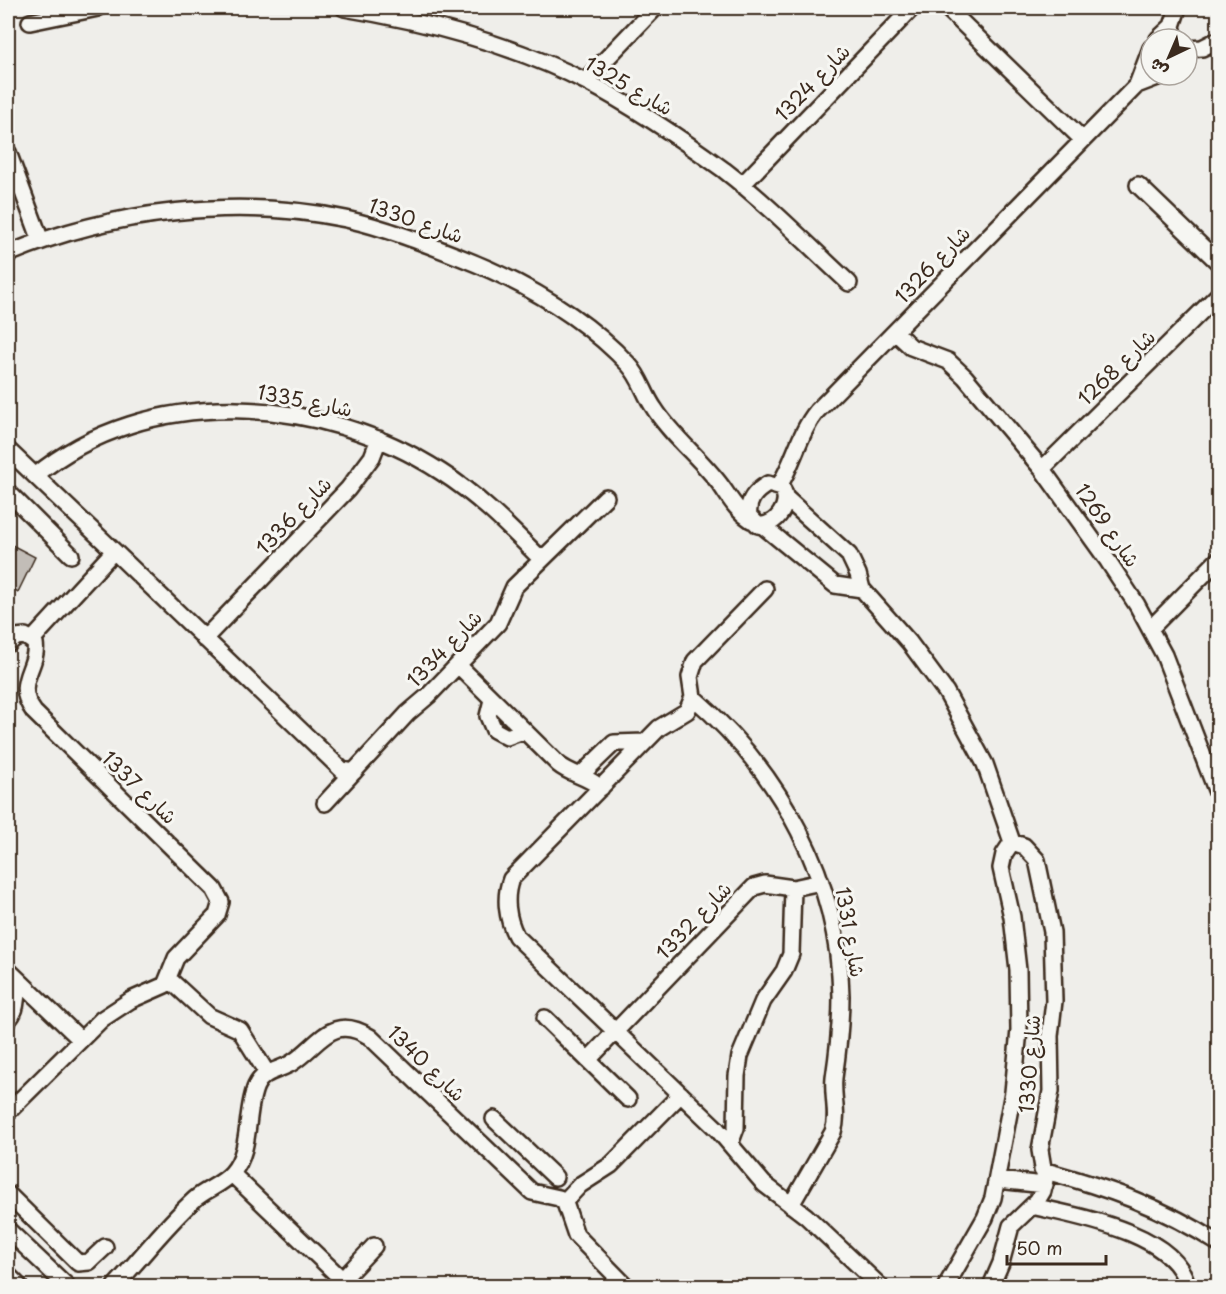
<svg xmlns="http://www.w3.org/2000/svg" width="1226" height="1294" font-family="'Playpen Sans','Playpen Sans Arabic',sans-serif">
	<rect width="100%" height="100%" fill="#efeeea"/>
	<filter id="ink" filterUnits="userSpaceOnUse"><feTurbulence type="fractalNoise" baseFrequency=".0167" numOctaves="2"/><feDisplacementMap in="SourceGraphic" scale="12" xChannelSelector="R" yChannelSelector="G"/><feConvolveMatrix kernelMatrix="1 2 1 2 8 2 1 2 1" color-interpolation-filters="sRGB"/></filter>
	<g filter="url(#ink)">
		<path fill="#c2bdb7" stroke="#3b2a1e" stroke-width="1.5" d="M8 543 35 557 18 592 8 586Z"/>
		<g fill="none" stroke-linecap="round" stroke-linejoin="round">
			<defs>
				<path id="minor" d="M344 8C424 21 515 45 587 82 635 107 680 138 724 170 768 204 808 245 849 283
					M947 8 1083 140
					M30 22 98 8
					M1158 39 1172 26
					M1175 39 1172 26 1178 8
					M1187 49 1202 48 1218 40
					M585 81 655 8
					M1137 85 1163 75
					M8 152 41 241
					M742 185 912 8
					M1138 185 1218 262
					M8 254C110 211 236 196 346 219 386 228 424 243 462 258 523 282 584 317 629 365 641 378 644 394 654 408 672 437 702 459 722 487 731 500 737 511 751 520
					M895 332 911 347 948 361 965 377 1042 469 1108 561 1137 605 1164 655 1218 795
					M8 450 114 551 32 640
					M1042 469 1218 295
					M35 476C149 382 322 395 441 472 479 496 510 528 541 559
					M768 484 782 488C792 504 776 527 758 525L749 516C747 501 754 492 768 484Z
					M779 486C794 462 799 433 817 411L1137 85 1151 48
					M8 492 71 555
					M786 498 849 555 858 574 862 589 909 642 946 692 985 764 1012 842
					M763 526 835 585 862 589
					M114 551 342 770 354 772
					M765 589 695 661 690 677 693 697 687 711 659 728 511 879C504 897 507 919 516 936L717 1129 764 1184 806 1216 880 1286
					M1150 629 1218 560
					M204 639 348 489 372 457 379 439
					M8 644 16 637 25 636 35 643C39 668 12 682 34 712L214 889 221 902 217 915 176 958 165 985 131 1000 102 1019 8 1112
					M458 665 558 764C571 775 588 776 601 788
					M693 697C780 772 839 879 841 996 841 1024 838 1051 834 1078 832 1097 839 1114 833 1132L791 1205
					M492 700 488 716 494 730 507 737 523 731
					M581 775 614 743 645 742
					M325 803 408 713 428 696 498 623 514 587 606 497
					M8 970 80 1039
					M170 980 209 1016 240 1030 267 1073
					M545 1018 628 1099
					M8 1020C21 1006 12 995 22 984
					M588 1060 754 887 765 884 793 888 821 882
					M494 1119 555 1177
					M730 1144 736 1128 737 1076 740 1056 763 1001 784 971 791 954 793 888
					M1042 1170C1105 1187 1163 1207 1218 1243
					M232 1174 349 1286
					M998 1180 1045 1185
					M8 1194 78 1263 89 1262 105 1247
					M564 1202 580 1185 611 1165 681 1094
					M1032 1206C1076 1216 1177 1233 1187 1286
					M8 1230 67 1286
					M8 1275 19 1286
					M342 1280 374 1246
					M115 1286C141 1258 166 1225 195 1199 206 1189 222 1185 232 1173 252 1151 245 1110 256 1086 263 1070 280 1071 293 1062 320 1044 332 1013 370 1037L532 1192 559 1198 565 1203 576 1235 626 1286
					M946 1286 985 1218 993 1198 1013 1092 1019 1030 1018 970 1012 917 1001 868 1004 854 1012 842
					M991 1286 1001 1263 1011 1226 1037 1201 1043 1191 1045 1180 1040 1150 1051 1091 1050 1036 1054 1001 1052 932 1037 860 1024 846 1012 842"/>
			</defs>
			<use href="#minor" stroke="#3b2a1e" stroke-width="20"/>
			<use href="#minor" stroke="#f6f6f2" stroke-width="15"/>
		</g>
	</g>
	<g text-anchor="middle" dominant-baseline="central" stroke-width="6" stroke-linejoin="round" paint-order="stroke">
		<g font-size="20" fill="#3b2a1e" stroke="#f6f6f2">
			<text transform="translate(812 82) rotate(-46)">شارع 1324</text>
			<text transform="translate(629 85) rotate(30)">شارع 1325</text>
			<text transform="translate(416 220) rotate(19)">شارع 1330</text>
			<text transform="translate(932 264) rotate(-46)">شارع 1326</text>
			<text transform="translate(1116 367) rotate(-44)">شارع 1268</text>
			<text transform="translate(305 400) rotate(11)">شارع 1335</text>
			<text transform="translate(293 515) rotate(-46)">شارع 1336</text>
			<text transform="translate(1108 525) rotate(55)">شارع 1269</text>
			<text transform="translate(444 648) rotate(-46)">شارع 1334</text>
			<text transform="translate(140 787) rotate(44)">شارع 1337</text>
			<text transform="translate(693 920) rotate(-46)">شارع 1332</text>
			<text transform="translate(851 932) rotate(80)">شارع 1331</text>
			<text transform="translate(427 1063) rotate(44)">شارع 1340</text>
			<text transform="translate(1029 1064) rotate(-86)">شارع 1330</text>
		</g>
	</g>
	<rect width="1226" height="1294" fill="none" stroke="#f6f6f2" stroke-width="30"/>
	<rect x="15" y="15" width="1196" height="1264" fill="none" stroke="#3b2a1e" stroke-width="2" filter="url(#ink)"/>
	<g transform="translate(1169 57) rotate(224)"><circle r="28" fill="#f6f6f2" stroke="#aba49d" stroke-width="1.5"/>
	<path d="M0-4.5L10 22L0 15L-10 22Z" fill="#3b2a1e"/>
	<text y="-9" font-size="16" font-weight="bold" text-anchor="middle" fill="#3b2a1e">ش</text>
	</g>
	<path d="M1007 1255v9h99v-9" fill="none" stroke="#3b2a1e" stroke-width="3"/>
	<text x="1016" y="1255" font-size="18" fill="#3b2a1e" stroke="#f6f6f2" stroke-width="4.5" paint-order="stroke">50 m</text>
</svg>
